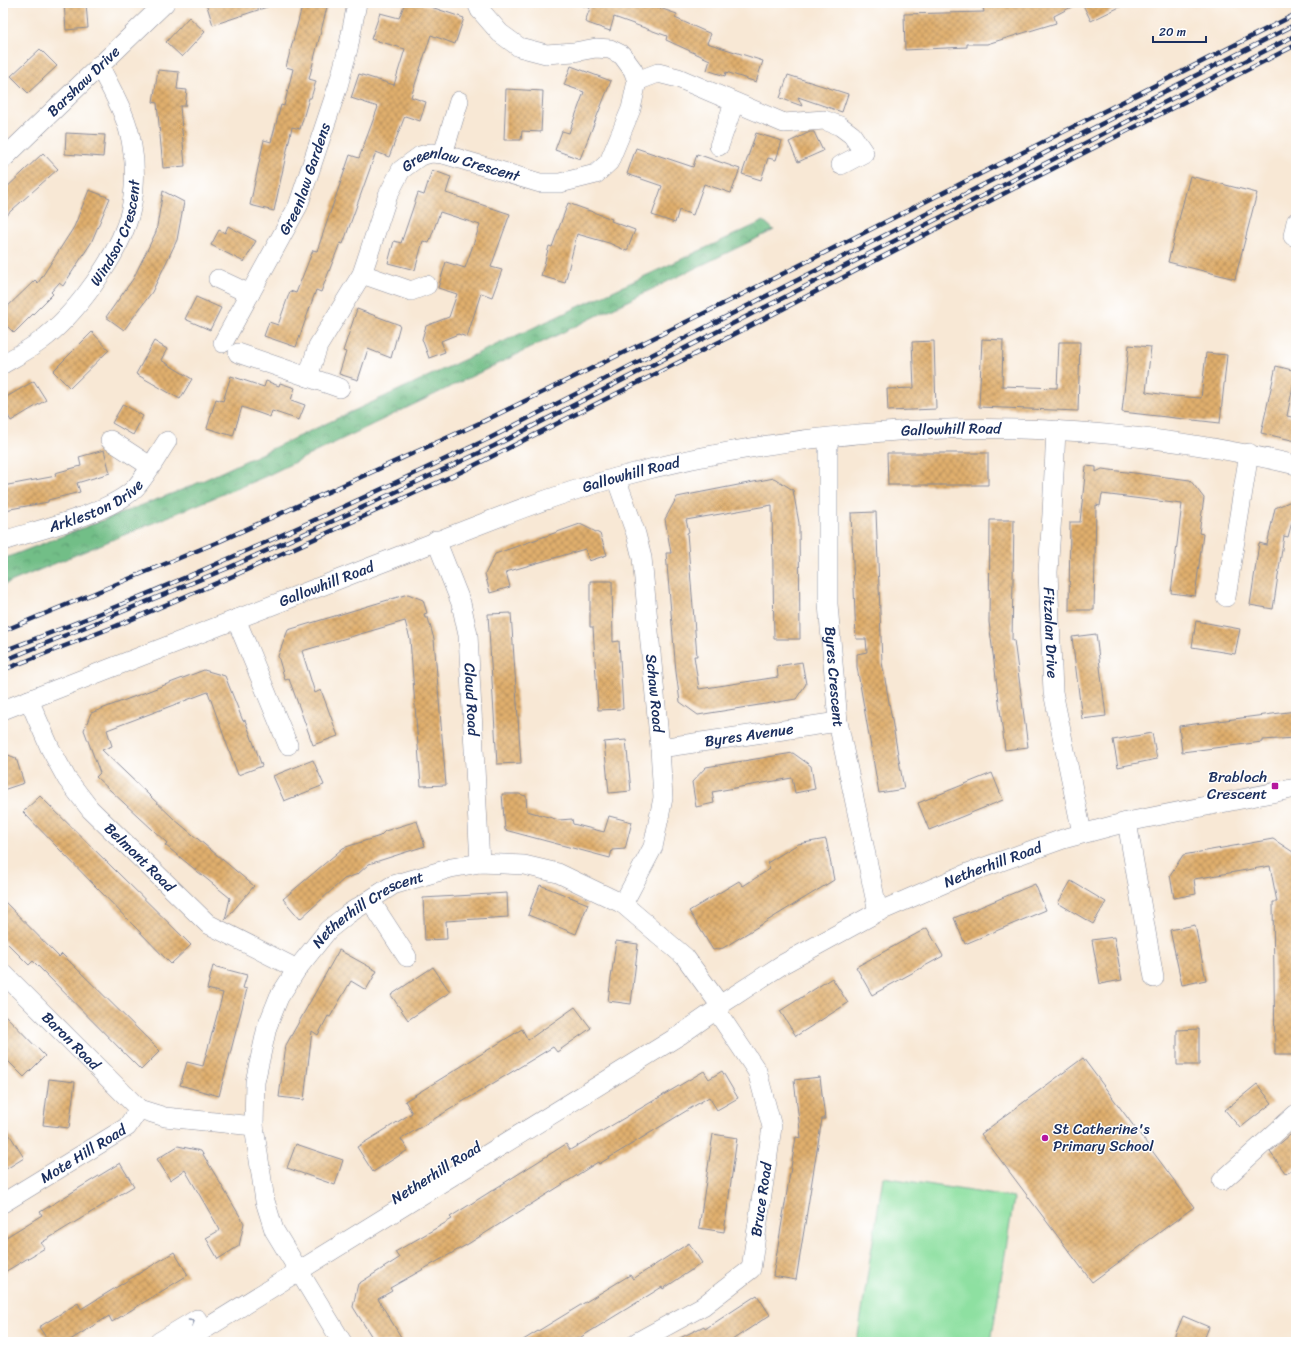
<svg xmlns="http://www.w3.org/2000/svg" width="1299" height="1345" font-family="Sriracha,sans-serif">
	<defs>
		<pattern id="forest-crowns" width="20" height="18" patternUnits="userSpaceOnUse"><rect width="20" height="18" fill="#72be87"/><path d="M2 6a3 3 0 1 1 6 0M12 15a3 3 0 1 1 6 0" fill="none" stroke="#5d9b72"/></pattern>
		<pattern id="building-cross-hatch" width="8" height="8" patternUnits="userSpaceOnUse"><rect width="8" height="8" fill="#e0af6d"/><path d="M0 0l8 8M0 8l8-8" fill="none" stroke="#b58f5d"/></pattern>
	</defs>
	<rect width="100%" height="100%" fill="#fff"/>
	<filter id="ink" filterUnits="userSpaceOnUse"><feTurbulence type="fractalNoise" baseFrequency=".025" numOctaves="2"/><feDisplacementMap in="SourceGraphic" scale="8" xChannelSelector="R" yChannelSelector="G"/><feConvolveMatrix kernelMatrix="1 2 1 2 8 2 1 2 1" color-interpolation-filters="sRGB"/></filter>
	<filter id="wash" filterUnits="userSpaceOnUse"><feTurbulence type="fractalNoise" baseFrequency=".012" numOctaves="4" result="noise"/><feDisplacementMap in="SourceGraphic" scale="16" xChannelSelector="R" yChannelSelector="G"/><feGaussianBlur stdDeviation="0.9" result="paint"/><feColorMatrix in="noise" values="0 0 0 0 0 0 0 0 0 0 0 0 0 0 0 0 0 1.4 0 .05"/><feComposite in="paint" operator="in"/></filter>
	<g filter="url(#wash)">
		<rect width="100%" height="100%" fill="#f8e8d5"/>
		<path fill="#8ee0a1" stroke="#548880" d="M883 1177 1014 1198 991 1342H857Z"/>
		<path fill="url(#forest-crowns)" stroke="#467672" d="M764 221 774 230 264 477 3 585V559L189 487Z"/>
		<g id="blocks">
			<path fill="url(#building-cross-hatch)" d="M64 3H86L88 28 66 30Z
				M206 3H270V6L213 25Z
				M303 3H328L309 79 316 81 311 98H309L300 129 292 127 274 211 250 205 264 140 271 142 281 105 284 106 293 69 286 67Z
				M405 3H419L464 18 455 44 431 35 411 97 426 102 420 121 405 116 389 157 376 152 343 244 340 243 321 292 316 290 296 347 264 336 269 322 278 325 290 291 296 293 313 250 317 251 350 155 359 158 378 107 351 98 359 74 394 85 405 49 371 39 380 13 399 18Z
				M581 3H645L677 14 675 18 711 34 707 43 763 61 756 82 726 72 725 76 707 70 710 60 666 40 667 36 614 17 610 31 585 22 590 8 581 5Z
				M999 3H1079L1054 16 1056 23 987 44H967V47L905 50 904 14 984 12 983 7Z
				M1082 3H1128L1091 21Z
				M189 17 205 32 182 57 166 42Z
				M40 49 57 66 28 93 11 76Z
				M571 66 611 81 580 159 555 150 562 131 569 133 584 92 564 85Z
				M158 70 179 72 177 89 187 90 185 106H180L185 166 163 168 157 103 153 102Z
				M788 75 848 94 842 112 798 97 802 106 780 98Z
				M506 89 543 91 541 132 522 131 521 140H504Z
				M810 132H814L823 151 798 162 789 142Z
				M66 133 105 135 103 157 65 154Z
				M756 133 782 141 776 160 768 158 761 180 742 174Z
				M636 148 693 167 697 154 740 169 731 193 704 184 693 215 679 210 675 223 652 215 662 186 627 174Z
				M43 153 58 169 3 218V191Z
				M432 170 451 177 446 193 510 214 491 267 502 270 492 297 481 293 467 337 458 334 441 341 445 352 429 358 422 339 426 326 449 317 457 294 438 288 446 262 465 268 480 225 440 212 429 243 423 241 415 270 388 263 394 241 401 243 418 193 424 195Z
				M1190 176 1257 193 1235 279 1168 262Z
				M89 190 110 198 91 243 63 286 59 283 51 292 53 294 14 333 3 322V311L35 280 38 283 74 227Z
				M163 191 184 202 177 240 152 292 124 330 106 317 133 279 156 232Z
				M568 203 612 219 611 221 635 230 627 251 609 243 577 234 565 283 541 276 549 246 552 247Z
				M228 226 256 241 244 262 211 245 219 230 225 233Z
				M196 297 221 308 210 330 185 319Z
				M357 309 400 325 391 358 368 349 358 380 339 374 346 352 343 351Z
				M92 332 109 350 70 388 53 371Z
				M982 339 1003 340 1002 386 1030 387 1057 388 1059 342H1080L1078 411 979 407Z
				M154 341 167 349 161 360 192 379 180 399 136 374Z
				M934 341 936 409 888 411 887 389 914 388 912 342Z
				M1129 345 1151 347 1146 392 1174 396 1201 398 1206 353 1227 355 1220 423 1122 412Z
				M1276 366 1296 371 1287 416 1296 418V441L1261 433Z
				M231 376 264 387 266 381 279 386 280 383 295 388 291 400 305 405 299 420 272 411 270 417 242 407 233 436 207 428 216 399 223 401Z
				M34 381 46 400 11 421 3 408V399Z
				M123 404 143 416 133 435 112 423Z
				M104 450 110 473 77 483 80 492 48 500V502L5 510 3 503V486L56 476 55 473 81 466 79 457Z
				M887 453H988V485H888Z
				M1086 466 1096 467V472L1102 469 1190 480 1204 498 1199 533 1203 534 1195 596 1171 593 1182 504 1102 494 1100 506 1096 505 1094 610H1069L1070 522H1080Z
				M774 478 793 490 799 523 800 639H774L772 505 686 520 689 532 687 533 697 656H694L699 689 778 677 777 666 802 662 806 684 796 699 698 715 680 702 676 672 666 553H671L665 519 677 497Z
				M1296 499V523L1292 522 1288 537 1284 536 1273 609 1250 605 1259 543 1267 545 1275 508Z
				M876 512 882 662 904 789 879 793 857 667V654L867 652 866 639H856L851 513Z
				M990 520H1014L1012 641 1014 640 1028 747 1005 750 989 622Z
				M580 524 600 534 607 555 589 561 585 549 506 572 510 587 490 593 485 574 495 554Z
				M590 581H612L613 642 619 641 623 709 598 710 593 627H590Z
				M408 594 423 600 427 613 424 614 425 618H428L434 639 446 785 421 786 410 639 405 621 302 651 315 693 321 690 338 736 313 745 289 679 285 680 278 656 288 630Z
				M511 613 521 763 497 764 488 614Z
				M1196 621 1240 629 1235 654 1192 647Z
				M1096 634 1106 716 1082 719 1072 637Z
				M204 670 225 676 243 721 245 720 262 766 238 775 208 692 107 730 112 746 102 750 174 819 254 886 225 920 230 898 165 845 167 843 96 777 100 773 84 730 91 713Z
				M1296 711V738L1262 740V742L1182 752 1179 726Z
				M1152 733 1157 759 1118 767 1113 740Z
				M626 740 631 791 609 793 604 742Z
				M3 753 16 758 24 783 3 790Z
				M793 753 811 766 815 789 795 793 792 778 712 792 714 803 696 807 692 782 706 767Z
				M313 760 324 785 284 801 273 776Z
				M992 773 1003 800 929 830 918 803Z
				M502 794H519L526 796 527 811 559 820 572 819 573 824 604 832 609 816 632 822 625 849 612 850 610 858 505 830Z
				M40 796 191 945 171 964 23 812Z
				M417 821 425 846 369 864 358 874 344 879 300 919 283 899 343 848 380 836 385 831Z
				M826 839 834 880 723 948 713 950 689 911 739 881 743 886 770 869 767 863 798 844Z
				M1273 839 1293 852 1296 872V1055H1275L1273 902H1277L1270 866 1194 879 1196 894 1174 898 1170 875 1183 855Z
				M1071 881 1106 902 1093 924 1058 903Z
				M1035 884 1046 910 965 944 954 918Z
				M540 885 588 904 576 934 528 915Z
				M507 893 508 917 446 921 447 939 425 940 423 898Z
				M3 900 59 957 62 954 160 1051 141 1070 33 961 29 965 3 939Z
				M1195 925 1206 980 1182 985 1170 930Z
				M927 928 943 956 872 995 856 967Z
				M1114 937 1122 980 1100 984 1092 940Z
				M616 941 638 944 631 1004 608 1001Z
				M339 950 377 971 366 990 351 981 330 1017 328 1016 318 1035 312 1031 304 1100 279 1097 286 1045Z
				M213 966 247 975 243 988 247 989 219 1096 180 1085 187 1062 203 1066 214 1026 223 993 207 989Z
				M433 967 450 992 408 1020 391 995Z
				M832 978 848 1003 796 1036 780 1011Z
				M575 1007 591 1028 557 1052 553 1047 401 1139 408 1150 373 1172 357 1147 412 1113 405 1101 522 1029 528 1040Z
				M3 1013 45 1056 24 1077 3 1056Z
				M1199 1029V1065H1177V1030Z
				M1083 1058 1194 1207 1092 1282 981 1134Z
				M704 1071 709 1079 722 1071 738 1098 717 1110 709 1097 599 1164 598 1162 468 1244 390 1288 392 1291 378 1299 404 1342H375L353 1307 356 1292 358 1284 399 1258 395 1252 452 1219 450 1217 566 1144 570 1150Z
				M820 1077 825 1119H822L796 1280 773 1276 796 1137 801 1138 794 1080Z
				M49 1079 75 1082 69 1128 43 1125Z
				M1257 1084 1272 1103 1240 1128 1225 1110Z
				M3 1124 24 1158 3 1171Z
				M1296 1130V1166L1286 1174 1270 1152Z
				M713 1134 737 1138 724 1232 699 1228Z
				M296 1144 343 1160 335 1185 287 1168Z
				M178 1146 201 1151 244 1223 239 1246 218 1259 206 1238 220 1230 185 1170 170 1180 157 1159Z
				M120 1163 134 1186 41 1243 45 1248 3 1273V1239L42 1215 40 1212Z
				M689 1243 702 1263 663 1289 662 1287 573 1342H520L630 1275 633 1279Z
				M174 1252 188 1275 112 1322 109 1316 67 1342H49L39 1327 78 1303 81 1309Z
				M757 1295 770 1315 729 1342H672L704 1326 705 1329Z
				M1183 1316 1209 1327 1203 1342H1172Z"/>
		</g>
	</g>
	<g filter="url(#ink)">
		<use href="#blocks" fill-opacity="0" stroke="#8a8c9a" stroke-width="1"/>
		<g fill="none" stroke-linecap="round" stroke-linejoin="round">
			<defs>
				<g id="minor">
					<path d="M637 81 658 73 678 78 784 123 824 120 840 126 852 135 864 153 841 165"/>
					<path d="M719 146 734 103"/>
					<path d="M443 154 459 101"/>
					<path id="s1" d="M3 159 165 3"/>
					<path d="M1296 222 1293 236H1296"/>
					<path d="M362 274 411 291 427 285"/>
					<path d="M218 279 250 294"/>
					<path id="s2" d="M223 343 298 206 338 86 348 49 357 3"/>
					<path d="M238 353 340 388"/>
					<path id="s3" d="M3 364C15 357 28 350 39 342 75 316 119 256 130 213 135 193 136 167 132 146 128 117 112 91 99 65"/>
					<path id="s4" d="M308 377 318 346 362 274 388 195 401 170 420 156 431 153 443 154 540 183H560L596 174 609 162 631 109 637 81 633 70 622 55 610 49 596 48 574 52 546 54 519 47 500 33 480 10 477 3"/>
					<path id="s5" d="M1056 430 1052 514 1048 572 1053 692 1082 833"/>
					<path id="s6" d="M828 438V604L838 722 878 912"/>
					<path d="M110 440 150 466"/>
					<path id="s7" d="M616 478 636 534 642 558 660 748 663 798 653 847 623 904"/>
					<path id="s8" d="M436 540 461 603 468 635 480 863"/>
					<path id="s9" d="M3 541C37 530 112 513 136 487 148 473 157 456 167 441"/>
					<path d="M1226 597 1249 453"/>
					<path d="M236 619 288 745"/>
					<path id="s10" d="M29 700 50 748 67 779 90 809 208 924 297 969"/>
					<path id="s11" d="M3 710C124 662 246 615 368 568 450 537 530 502 615 478 835 417 1074 412 1296 465"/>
					<path id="s12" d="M660 748 838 722"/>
					<path d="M1127 822 1154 978"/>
					<path d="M370 900 407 957"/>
					<path id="s13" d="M3 973 139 1109"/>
					<path d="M1222 1181 1296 1114"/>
					<path id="s14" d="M3 1203 127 1127 139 1109 165 1117 254 1126"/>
					<path d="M159 1342 197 1319"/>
					<path id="s15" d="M184 1342 680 1035 716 1010 720 1005 783 964 878 912 968 873 1063 839 1127 822 1296 788"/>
					<path id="s16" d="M342 1342 274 1230 265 1201 254 1126 255 1082 267 1027 279 997 297 969 328 930 348 914 393 885 451 868 480 863 524 865 558 873 623 904 685 957 720 1005"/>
					<path id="s17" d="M637 1342 703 1306 751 1269 772 1127 757 1071 716 1010"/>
				</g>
			</defs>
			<use href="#minor" stroke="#8a8c9a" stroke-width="20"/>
			<use href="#minor" stroke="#fff" stroke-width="19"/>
			<defs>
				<path id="rail" d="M3 631 218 542 484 421 733 299 1296 14
					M3 651C169 589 330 514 490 438L1296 24
					M3 661 228 568 344 516 494 446 1296 35
					M3 670 116 626 233 576 463 471 729 337 1003 194 1296 45"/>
			</defs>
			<use href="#rail" stroke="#1b2f5e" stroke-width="4.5"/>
			<use href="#rail" stroke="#fff" stroke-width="3" stroke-dasharray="9" stroke-linecap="butt"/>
		</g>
		<defs><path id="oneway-chevron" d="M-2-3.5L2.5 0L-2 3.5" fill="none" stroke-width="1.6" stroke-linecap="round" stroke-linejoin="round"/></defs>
		<use stroke="#8d97ae" href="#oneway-chevron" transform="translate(192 1322) rotate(-31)"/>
	</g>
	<g fill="#b5179e" stroke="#fff" stroke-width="1.5">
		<rect x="1271" y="782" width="8" height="8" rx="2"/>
		<circle cx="1045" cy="1138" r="4"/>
	</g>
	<g text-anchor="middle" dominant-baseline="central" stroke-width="3" stroke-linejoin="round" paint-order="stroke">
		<g font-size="15" fill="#1b2f5e" stroke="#fff">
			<text stroke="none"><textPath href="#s1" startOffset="112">Barshaw Drive</textPath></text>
			<text stroke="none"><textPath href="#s4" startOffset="293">Greenlaw Crescent</textPath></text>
			<text stroke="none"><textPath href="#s2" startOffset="184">Greenlaw Gardens</textPath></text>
			<text stroke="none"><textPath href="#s3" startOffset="179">Windsor Crescent</textPath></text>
			<text stroke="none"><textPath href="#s11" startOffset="995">Gallowhill Road</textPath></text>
			<text stroke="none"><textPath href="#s11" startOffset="671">Gallowhill Road</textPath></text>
			<text stroke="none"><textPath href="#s9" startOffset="100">Arkleston Drive</textPath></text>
			<text stroke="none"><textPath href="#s11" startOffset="347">Gallowhill Road</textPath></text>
			<text stroke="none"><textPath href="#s5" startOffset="203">Fitzalan Drive</textPath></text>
			<text stroke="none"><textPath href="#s6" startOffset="239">Byres Crescent</textPath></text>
			<text stroke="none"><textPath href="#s7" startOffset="220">Schaw Road</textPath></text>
			<text stroke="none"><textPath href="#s8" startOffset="165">Claud Road</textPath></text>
			<text stroke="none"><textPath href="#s12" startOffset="90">Byres Avenue</textPath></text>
			<text stroke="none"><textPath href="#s10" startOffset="195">Belmont Road</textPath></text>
			<text stroke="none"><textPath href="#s15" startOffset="941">Netherhill Road</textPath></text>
			<text stroke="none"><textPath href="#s16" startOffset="498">Netherhill Crescent</textPath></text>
			<text stroke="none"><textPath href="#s13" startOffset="96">Baron Road</textPath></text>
			<text stroke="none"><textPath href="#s14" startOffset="94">Mote Hill Road</textPath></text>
			<text transform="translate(436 1173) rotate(-32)">Netherhill Road</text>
			<text stroke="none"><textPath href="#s17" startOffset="206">Bruce Road</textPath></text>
		</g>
		<g font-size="15" fill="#1b2f5e" stroke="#fff" text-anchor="end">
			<text x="1267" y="777">Brabloch<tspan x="1267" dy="17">Crescent</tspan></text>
			<text x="1053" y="1129" text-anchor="start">St Catherine's<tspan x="1053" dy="17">Primary School</tspan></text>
		</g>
	</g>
	<rect width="1299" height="1345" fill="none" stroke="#fff" stroke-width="16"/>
	<path d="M1153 36v6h53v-6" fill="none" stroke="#1b2f5e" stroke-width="2"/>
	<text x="1159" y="36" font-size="12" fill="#1b2f5e" stroke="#ffffff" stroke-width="3" paint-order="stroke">20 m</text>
</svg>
